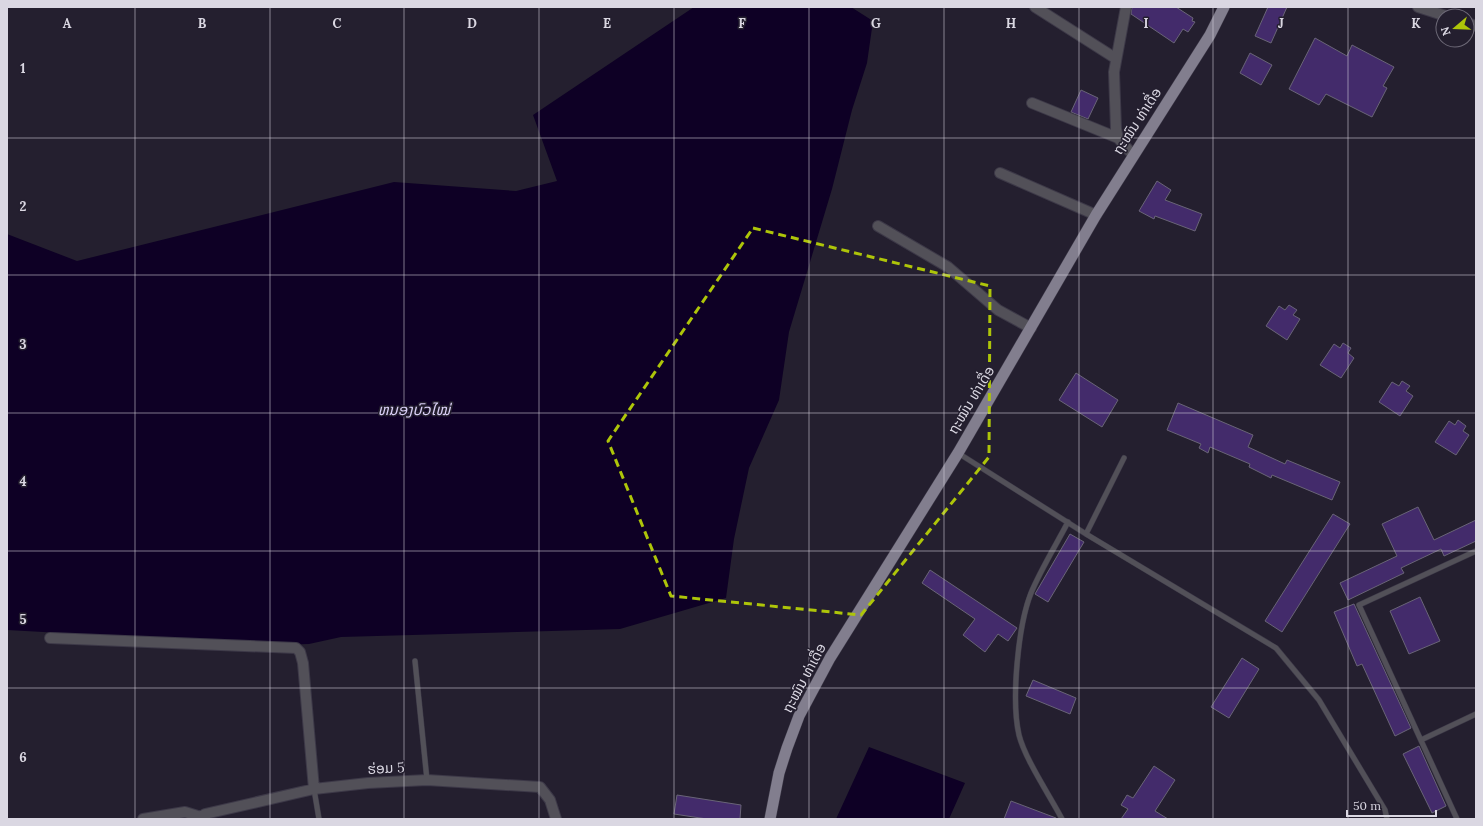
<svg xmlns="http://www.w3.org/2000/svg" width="1483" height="826" font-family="Lora,'Noto Sans Lao',serif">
	<rect width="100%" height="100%" fill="#241f2f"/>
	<path fill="#0e0025" d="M694 7H851L873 21 867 63 852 110 832 189 789 332 779 400 749 468 734 539 726 598 620 629 341 637 309 644 278 645 7 630V234L77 261 394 182 516 191 557 181 533 115Z
		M869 747 965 783 949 819H836Z"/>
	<path fill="#432b6b" stroke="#696477" d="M1132 7H1176L1193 18 1192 21 1195 22 1188 32 1183 29 1174 43 1131 14Z
		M1268 7H1287L1271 43 1255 36Z
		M1315 38 1347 56 1352 45 1394 67 1383 86 1387 88 1372 117 1326 94 1319 105 1289 89Z
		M1250 53 1272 65 1261 85 1240 73Z
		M1081 90 1098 98 1088 119 1071 112Z
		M1157 181 1171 190 1165 200 1202 214 1195 231 1155 216 1154 219 1139 211Z
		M1289 305 1297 310 1293 315 1300 319 1287 340 1266 326 1279 306 1285 310Z
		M1343 343 1351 348 1348 353 1354 358 1341 378 1320 365 1334 344 1340 348Z
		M1076 373 1118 400 1102 427 1059 400Z
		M1402 381 1410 386 1406 391 1413 396 1400 416 1379 402 1392 382 1399 386Z
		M1178 403 1253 435 1248 447 1285 464 1287 460 1340 482 1332 500 1272 475 1271 478 1249 467 1250 464 1210 447 1208 453 1199 448 1201 444 1167 430Z
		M1458 420 1466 426 1463 431 1469 435 1456 455 1435 442 1449 421 1455 425Z
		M1418 507 1434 540 1476 520V541L1444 556 1441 549 1401 568 1404 573 1348 600 1340 583 1397 556 1382 524Z
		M1333 514 1350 524 1282 632 1265 621Z
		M1070 534 1084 542 1048 602 1035 594Z
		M930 570 1017 628 1008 641 998 634 985 652 963 635 975 619 922 583Z
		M1420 597 1440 641 1409 654 1390 611Z
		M1354 604 1411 728 1395 736 1362 664 1357 666 1334 612Z
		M1242 658 1259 669 1229 718 1211 707Z
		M1033 680 1076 698 1070 714 1026 696Z
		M1419 746 1446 806 1432 813 1403 754Z
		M1154 766 1175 780 1155 811 1168 819H1121L1128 809 1121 805 1127 795 1133 798Z
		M677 795 741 805 740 819H707L674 814Z
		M1011 801 1056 818V819H1004Z"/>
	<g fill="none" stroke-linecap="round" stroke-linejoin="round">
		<defs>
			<path id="service" d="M958 453 1086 534 1276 648 1319 700 1385 810 1387 819
				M1086 534 1124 458
				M415 661 427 780
				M1421 740 1476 714
				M314 789 319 819
				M1062 819C1050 796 1025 759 1019 735 1011 700 1018 626 1031 593 1041 569 1056 545 1068 522
				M1457 819 1359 605 1476 551"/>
			<path id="minor" d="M1035 7 1115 58
				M1126 7 1114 72 1116 129 1118 138 1133 155
				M1418 7 1446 16
				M1467 23 1476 26
				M1032 103 1118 138
				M1000 173 1096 215
				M878 226 948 267 998 310 1031 328
				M50 638 296 648 300 652 303 663 314 789
				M201 817 205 814 314 789 368 783 427 780 540 787 550 800 556 819
				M143 819 185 812 201 817"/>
			<path id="primary" d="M770 819 779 773 787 748 799 716 830 658 958 453 1096 215 1210 35 1224 7"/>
		</defs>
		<use href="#service" stroke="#3d3948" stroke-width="6"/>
		<use href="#minor" stroke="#3d3948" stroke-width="12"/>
		<use href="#primary" stroke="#3d3948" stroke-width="12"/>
		<use href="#service" stroke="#525058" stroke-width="5"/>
		<use href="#minor" stroke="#525058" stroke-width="10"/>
		<use href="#primary" stroke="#827e8e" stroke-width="11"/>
	</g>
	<path fill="none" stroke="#aec509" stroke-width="3" stroke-dasharray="8 5" stroke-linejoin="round" d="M753 228 990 286 989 457 861 615 671 596 608 441Z"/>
	<path fill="none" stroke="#dad7e2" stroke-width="1" stroke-opacity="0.55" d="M135 7V819M270 7V819M404 7V819M539 7V819M674 7V819M809 7V819M944 7V819M1079 7V819M1213 7V819M1348 7V819M7 138H1476M7 275H1476M7 413H1476M7 551H1476M7 688H1476"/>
	<g text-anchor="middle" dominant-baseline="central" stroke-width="3" stroke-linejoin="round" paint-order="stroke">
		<g font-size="14" fill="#dad7e2" stroke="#241f2f">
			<text transform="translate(1137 121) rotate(-57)">ຖະໝົນ ທ່າເດື່ອ</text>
			<text transform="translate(971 400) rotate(-59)">ຖະໝົນ ທ່າເດື່ອ</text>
			<text transform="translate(804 678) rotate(-62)">ຖະໝົນ ທ່າເດື່ອ</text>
			<text transform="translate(386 768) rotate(-3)">ຮ່ອມ 5</text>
		</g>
		<g font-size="15" font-style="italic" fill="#d9cff6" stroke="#241f2f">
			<text x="414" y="409">ຫນອງບົວໄໝ່</text>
		</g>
	</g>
	<g font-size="13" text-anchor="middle" font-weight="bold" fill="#dad7e2" stroke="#241f2f" stroke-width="3" stroke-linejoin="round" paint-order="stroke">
		<text x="67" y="28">A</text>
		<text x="202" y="28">B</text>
		<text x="337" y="28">C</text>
		<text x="472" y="28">D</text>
		<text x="607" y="28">E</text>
		<text x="742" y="28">F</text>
		<text x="876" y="28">G</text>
		<text x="1011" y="28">H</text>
		<text x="1146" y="28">I</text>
		<text x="1281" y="28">J</text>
		<text x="1416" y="28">K</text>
		<text x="23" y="73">1</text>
		<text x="23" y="211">2</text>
		<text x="23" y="349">3</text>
		<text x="23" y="486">4</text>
		<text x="23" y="624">5</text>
		<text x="23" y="762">6</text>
	</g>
	<rect width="1483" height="826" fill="none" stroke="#dad7e2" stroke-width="16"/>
	<g transform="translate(1455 28) rotate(251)"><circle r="19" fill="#241f2f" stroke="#6d6977"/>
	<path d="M0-3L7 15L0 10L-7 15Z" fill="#aec509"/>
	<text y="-6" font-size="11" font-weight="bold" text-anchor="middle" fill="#dad7e2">N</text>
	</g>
	<path d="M1347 810v6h89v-6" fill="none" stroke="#dad7e2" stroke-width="2"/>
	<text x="1353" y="810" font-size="12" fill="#dad7e2" stroke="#241f2f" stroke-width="3" paint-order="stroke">50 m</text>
</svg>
